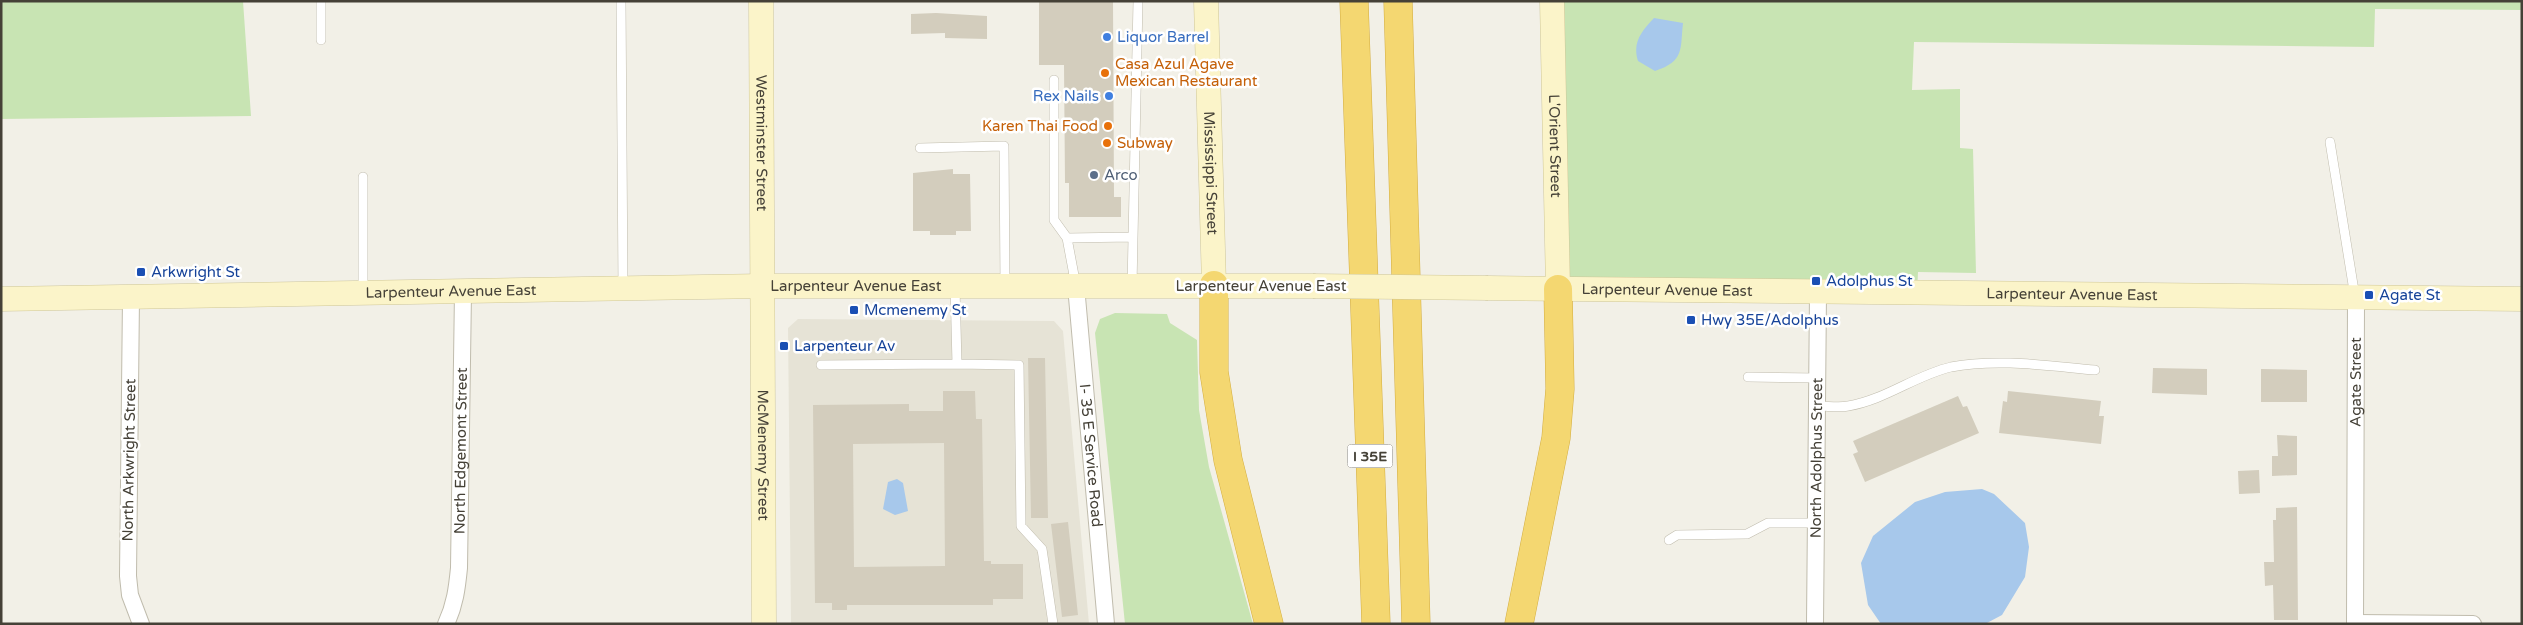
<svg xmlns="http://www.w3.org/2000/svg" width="2523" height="625" font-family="'Varela Round',sans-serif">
	<rect width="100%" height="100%" fill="#f2f0e7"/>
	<path fill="#e6e3d6" d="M798 319 1054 321 1063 331 1089 624H791L788 328Z"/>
	<path fill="#c8e4b3" d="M1 1H243L251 116 1 119Z
		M1552 1H2522V10L2375 9 2374 47 1914 42 1912 90 1960 89V148L1973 149 1976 273 1918 272 1917 294 1558 289Z
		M1115 313 1167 314 1170 323 1197 340 1199 410 1209 467 1253 624H1125L1095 333 1100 319Z"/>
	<path fill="#a7c8eb" d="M1654 18 1683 23C1680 49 1685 61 1655 71L1638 61C1632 42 1642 31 1654 18Z
		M897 479 903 483 908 511 895 515 883 509 888 482Z
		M1982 489 1994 494 2025 523 2029 547 2025 577 2002 615 1985 624H1881L1868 605 1861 563 1873 536 1915 502 1945 492Z"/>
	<path fill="#d3cdbd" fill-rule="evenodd" d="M1039 1H1113L1114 197H1121V217H1069V183H1065L1064 65H1039Z
		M936 13 987 16V39L945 38V33L911 34V14Z
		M953 169V174H970L971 231H956V235H930V231H913V173Z
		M1028 358H1045L1048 518H1031Z
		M2153 368 2207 369V395L2152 393Z
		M2261 369 2307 370V402H2261Z
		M943 391H975L976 419H982L984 561H991V564H1023V599H993V605H847V610H832V603H815L813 405 909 404V411H943ZM944 443 945 566 854 567 853 444Z
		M2008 391 2101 401 2099 416H2104L2101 444 1999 433 2003 401 2007 402Z
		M1958 396 1963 407 1967 406 1979 433 1865 482 1853 454 1858 452 1853 441Z
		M2277 435 2297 436V475L2272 476V456H2278Z
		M2259 470 2260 493 2239 494 2238 471Z
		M2297 507 2298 620H2274L2273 585 2265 586 2264 562H2274L2273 520H2276V508Z
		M1068 522 1078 615 1062 617 1051 524Z"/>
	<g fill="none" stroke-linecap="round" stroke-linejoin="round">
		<defs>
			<path id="lane" d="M621 1 623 289
				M321 40V1
				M1054 80V220L1067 238 1076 286
				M2330 142 2355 297
				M920 148 1004 146 1005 286
				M363 177V293
				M1067 238 1133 237
				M1132 286 1138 1
				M955 287 957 364 1019 365 1021 526 1042 549 1053 624
				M821 365 957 364
				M1748 377 1818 378
				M1818 406C1828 406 1839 408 1848 406 1885 400 1916 375 1951 367 1997 358 2049 366 2095 370
				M1669 540 1677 535 1747 534 1768 523H1817"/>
			<g id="street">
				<path id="s1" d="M1076 286 1106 624"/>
				<path d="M131 297 128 576 130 595 141 624"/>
				<path d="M2355 623 2473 624"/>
				<path id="s2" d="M446 624C455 605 457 588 459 568L463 292"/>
				<path id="s3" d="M1815 624 1818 293"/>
				<path id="s4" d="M2355 624 2356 298"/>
			</g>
			<g id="secondary">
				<path id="s5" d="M761 1 764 624"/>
				<path id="s6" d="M1206 1 1214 285"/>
				<path id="s7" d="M1552 1 1558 289"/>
				<path id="s8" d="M1488 288 2522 299"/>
				<path id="s9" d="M1 299 763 286H1313"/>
			</g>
			<path id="highway" d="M1354 1 1376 624
				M1398 1 1416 624
				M1214 285V372L1228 460 1269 624
				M1519 624 1556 438 1560 389 1558 289"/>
		</defs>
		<use href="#lane" stroke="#c0bcad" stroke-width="10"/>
		<use href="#street" stroke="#c0bcad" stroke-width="18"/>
		<use href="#secondary" stroke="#cfc799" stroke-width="25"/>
		<use href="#highway" stroke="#d3ad41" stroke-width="29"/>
		<use href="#lane" stroke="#fff" stroke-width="9"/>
		<use href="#street" stroke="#fff" stroke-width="16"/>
		<use href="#secondary" stroke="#fbf4c9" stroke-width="24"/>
		<use href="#highway" stroke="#f4d771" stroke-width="28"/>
		<defs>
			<path id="secondary-bridge" d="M1313 286 1488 288"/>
		</defs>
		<use href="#secondary-bridge" stroke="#cfc799" stroke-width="25" stroke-linecap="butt"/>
		<use href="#secondary-bridge" stroke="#fbf4c9" stroke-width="24"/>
	</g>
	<g fill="#3f7fe0" stroke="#fff" stroke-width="2">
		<circle cx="1107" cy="37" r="5"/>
		<circle cx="1109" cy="96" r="5"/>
	</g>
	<g fill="#e8710a" stroke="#fff" stroke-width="2">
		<circle cx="1105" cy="73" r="5"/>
		<circle cx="1108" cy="126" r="5"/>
		<circle cx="1107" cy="143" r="5"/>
	</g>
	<circle fill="#5c6f8a" stroke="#fff" stroke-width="2" cx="1094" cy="175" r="5"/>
	<g fill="#1a4fb4" stroke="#fff" stroke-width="2">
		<rect x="136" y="267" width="10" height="10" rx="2.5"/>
		<rect x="1811" y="276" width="10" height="10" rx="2.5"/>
		<rect x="2364" y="290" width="10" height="10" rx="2.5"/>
		<rect x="849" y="305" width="10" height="10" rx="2.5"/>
		<rect x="1686" y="315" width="10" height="10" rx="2.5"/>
		<rect x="779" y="341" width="10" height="10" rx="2.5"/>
	</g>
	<g text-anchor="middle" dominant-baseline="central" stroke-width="5" stroke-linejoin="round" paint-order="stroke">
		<rect fill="#fff" stroke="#7d7a73" stroke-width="1" x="1347.5" y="444.5" width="45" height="23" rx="4"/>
		<g font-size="14" font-weight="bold" fill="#454137">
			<text x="1370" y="456">I 35E</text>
		</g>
		<g font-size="15" fill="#366cbe" stroke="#fff" text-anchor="start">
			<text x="1117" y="37">Liquor Barrel</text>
			<text x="1099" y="96" text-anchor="end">Rex Nails</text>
		</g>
		<g font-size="15" fill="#c56008" stroke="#fff" text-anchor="start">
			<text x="1115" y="64">Casa Azul Agave<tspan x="1115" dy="17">Mexican Restaurant</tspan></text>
			<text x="1098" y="126" text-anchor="end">Karen Thai Food</text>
			<text x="1117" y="143">Subway</text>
		</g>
		<g font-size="15" fill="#454137" stroke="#fff">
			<text stroke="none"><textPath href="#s5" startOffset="142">Westminster Street</textPath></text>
			<text stroke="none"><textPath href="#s7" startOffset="145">L'Orient Street</textPath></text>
			<text stroke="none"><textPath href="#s6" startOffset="172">Mississippi Street</textPath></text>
			<text stroke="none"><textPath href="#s9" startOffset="855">Larpenteur Avenue East</textPath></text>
			<text x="1261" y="286">Larpenteur Avenue East</text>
			<text stroke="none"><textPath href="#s8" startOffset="179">Larpenteur Avenue East</textPath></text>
			<text stroke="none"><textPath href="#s9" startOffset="450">Larpenteur Avenue East</textPath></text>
			<text stroke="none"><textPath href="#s8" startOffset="584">Larpenteur Avenue East</textPath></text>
			<text stroke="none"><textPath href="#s4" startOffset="242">Agate Street</textPath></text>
			<text stroke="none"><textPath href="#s2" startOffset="175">North Edgemont Street</textPath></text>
			<text stroke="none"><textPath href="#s5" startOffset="454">McMenemy Street</textPath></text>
			<text stroke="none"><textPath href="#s1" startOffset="170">I- 35 E Service Road</textPath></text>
			<text stroke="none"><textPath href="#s3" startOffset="166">North Adolphus Street</textPath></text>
			<text transform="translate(129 460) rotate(-89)">North Arkwright Street</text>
		</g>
		<g font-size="15" fill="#4e5e75" stroke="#fff" text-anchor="start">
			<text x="1104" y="175">Arco</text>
		</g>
		<g font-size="15" fill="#164399" stroke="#fff" text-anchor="start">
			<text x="151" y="272">Arkwright St</text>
			<text x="1826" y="281">Adolphus St</text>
			<text x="2379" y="295">Agate St</text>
			<text x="864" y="310">Mcmenemy St</text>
			<text x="1701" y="320">Hwy 35E/Adolphus</text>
			<text x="794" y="346">Larpenteur Av</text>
		</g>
	</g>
	<rect width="2523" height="625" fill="none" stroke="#454137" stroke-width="5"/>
</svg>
